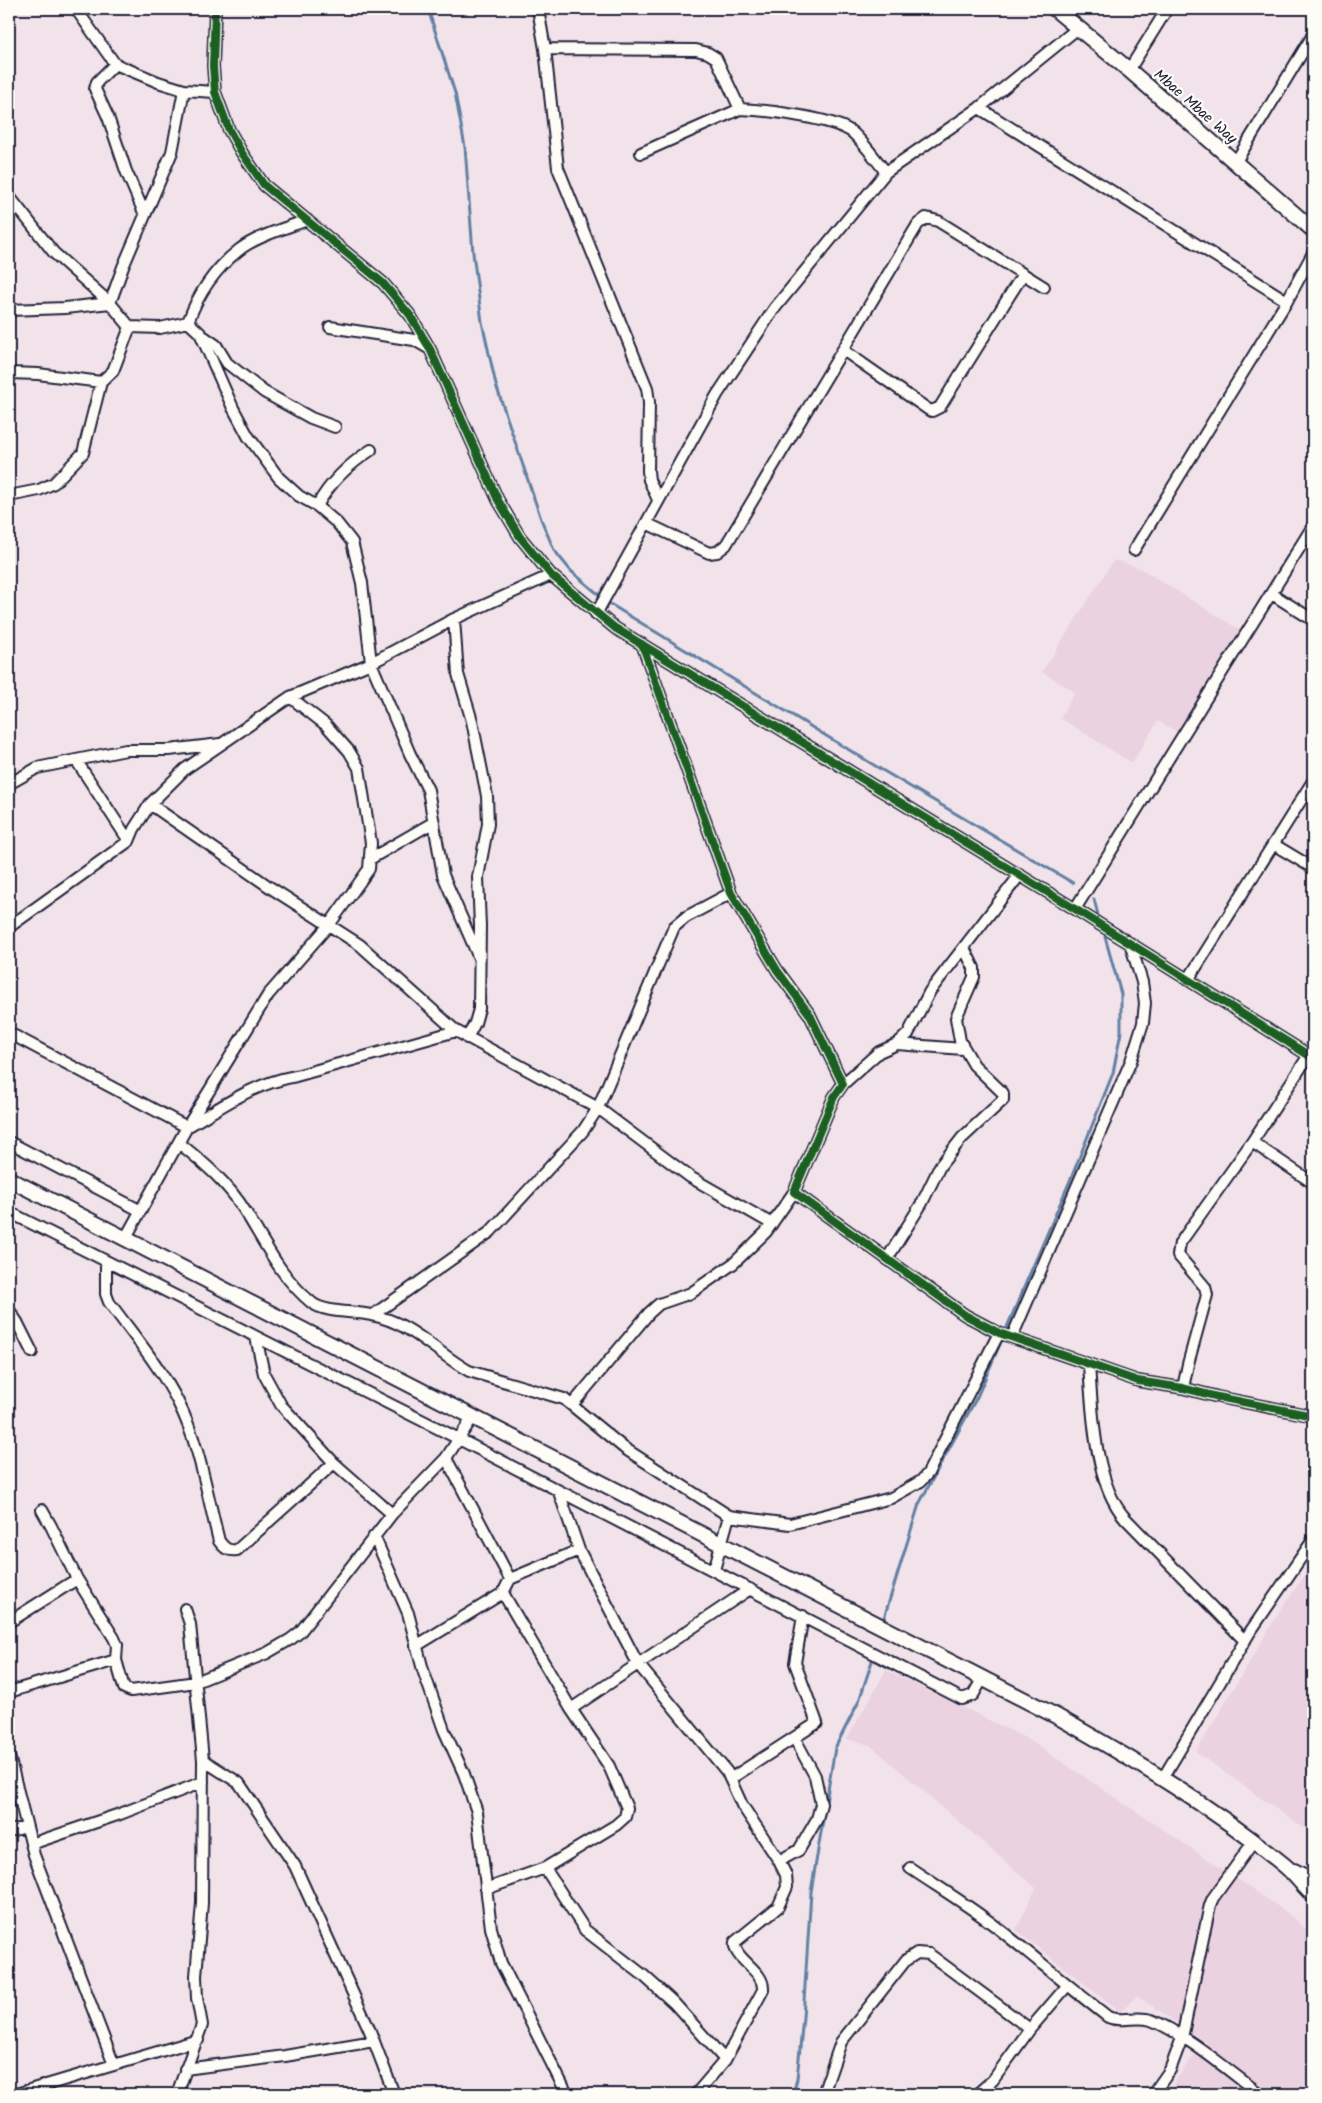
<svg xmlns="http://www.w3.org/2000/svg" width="1322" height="2103" font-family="Kalam,sans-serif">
	<rect width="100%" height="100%" fill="#f2e3ea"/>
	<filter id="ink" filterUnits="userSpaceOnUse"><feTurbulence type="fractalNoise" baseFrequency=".02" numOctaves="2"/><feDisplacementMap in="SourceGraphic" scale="10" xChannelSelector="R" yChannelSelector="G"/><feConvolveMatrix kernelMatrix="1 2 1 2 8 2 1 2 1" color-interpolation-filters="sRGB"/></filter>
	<g filter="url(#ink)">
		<path fill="#ead2e1" d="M1114 560 1140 568 1240 630 1177 732 1158 721 1132 763 1060 718 1075 692 1042 672Z
			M1313 1564V1835L1196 1752 1280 1610Z
			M886 1670 1026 1738 1285 1911 1313 1935V2094H1167L1188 2063 1207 2043 1137 1996 1120 2012 1016 1930 1036 1888 870 1745 847 1739Z"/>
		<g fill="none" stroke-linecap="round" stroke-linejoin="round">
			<path stroke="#6281a4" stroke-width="3" d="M428 9 455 93 465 147 473 253 482 322 496 385 541 519 554 550 571 571 610 604 882 770 1073 883
				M1094 899 1098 915
				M1007 1327 1072 1176 1113 1073 1121 1032V994L1105 937
				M884 1618 919 1504 977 1397 1001 1342
				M793 2094 797 2079 803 2017 811 1892 835 1748 859 1701 873 1658"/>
			<defs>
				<path id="street" d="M76 9 115 64 158 82 184 90 215 92
					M215 9 213 66 215 92 229 130 242 153 264 185 383 283 410 315 430 349 498 500 520 537 551 575 615 628 1075 909 1313 1058
					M538 9 545 49 558 168 647 388 649 402 648 471 649 480 658 500
					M545 49 696 50 708 53 716 58 740 109C764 110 836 118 853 133 865 144 875 159 886 172
					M115 64 97 82 95 89 108 117 126 171 145 215
					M1129 70 1167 9
					M979 108 1287 301
					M641 153 740 109
					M1235 163 1313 35
					M9 196 54 253 110 303 130 327 160 328 188 322
					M9 310 65 308 110 303 123 267 172 152 184 90
					M188 322 200 333 233 408 248 436 279 478 299 496 317 506 337 523 352 542 362 583 371 663 410 754 428 790 443 875 479 958
					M188 322C198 294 216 268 239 250 257 236 286 228 307 220
					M330 327 414 340 428 348
					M203 336 216 345 227 363 264 392 311 418 335 427
					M843 350 929 410 932 411 940 407 1023 274
					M9 373 38 374 101 382
					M9 496 39 490 54 483 83 453 101 382 113 371 130 327
					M317 506C330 482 348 465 371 450
					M646 523 709 553 717 552 726 545 918 224 926 218 938 221 1044 287
					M1134 550 1287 301 1313 253
					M1272 594 1313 620
					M596 614 717 395 774 309 886 172 979 108 1078 28
					M454 619 458 674 472 721 487 796 488 824 478 877 480 926 479 1009 475 1023 467 1038
					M642 644 731 893 777 970 810 1015 843 1084 834 1097 794 1192 965 1315 999 1333 1138 1381 1183 1388 1218 1397 1313 1416
					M76 760 126 750H169L220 744
					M9 784 37 768 76 760 129 841
					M150 804 271 888 360 945 456 1031 598 1108 690 1177 772 1224
					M1273 844 1313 868
					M370 859 434 822
					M1075 909 1313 526
					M9 927 129 841 134 829 150 804 185 769 290 697 371 663 454 619 551 575
					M1188 980 1313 781
					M9 1033 187 1127C225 1105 252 1084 296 1076L456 1031
					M897 1044 963 1049
					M843 1084 879 1052 897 1044 908 1034 930 991 1019 876
					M9 1142 141 1211
					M1252 1142 1313 1183
					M179 1143C204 1163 228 1183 245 1211 265 1243 281 1278 312 1303 325 1313 355 1311 371 1315 411 1322 435 1352 469 1371L564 1399 624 1448 729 1516 790 1524 891 1498 921 1481 928 1473 999 1333
					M9 1212 457 1438 962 1699 973 1695 983 1678
					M125 1239 187 1127 268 995 329 925 369 869 371 843 359 768 349 751 326 725 290 697
					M887 1259 922 1203 940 1166 962 1138 1003 1100V1093L974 1065 960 1041 956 1018 974 977V968L964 948
					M106 1262V1294L109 1302C133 1335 160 1366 178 1402 200 1445 207 1495 219 1541 225 1549 228 1551 237 1550L334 1463
					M9 1310 17 1322 32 1352
					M373 1315 490 1232 583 1131 598 1108 674 927 686 917 731 893
					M256 1337 264 1374 281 1405 334 1463 392 1514
					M1012 1337 1131 1061 1143 1023 1145 1003 1142 982 1130 943
					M1089 1364C1092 1409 1094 1483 1125 1518L1245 1641
					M1183 1388 1188 1364 1207 1295 1205 1287 1178 1255 1180 1243 1252 1142 1309 1055
					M572 1405 649 1313 659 1304 691 1293 734 1263 766 1232 794 1192
					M446 1458 510 1579 503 1593
					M559 1492 579 1550 638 1664 727 1772 742 1805 779 1861 786 1875 787 1887 778 1907 735 1942C732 1959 765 1970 763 1990L725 2060 696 2094
					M374 1536 408 1613 423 1670 444 1730 464 1774 477 1812 491 1928 501 1963 567 2094
					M714 1570 729 1516
					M77 1579 114 1638 117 1645 116 1660 124 1688 131 1691 196 1682 267 1653 291 1639 300 1632 392 1514 446 1458 473 1417
					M510 1579 579 1550
					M9 1622 77 1579 51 1526 42 1510
					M416 1646 503 1593 571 1709 609 1766 627 1808 625 1817 616 1825 545 1868 486 1889
					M9 1692 116 1660
					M571 1709 750 1589
					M9 1756 34 1855 114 2065
					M203 1760 239 1783 295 1866 370 2031 394 2094
					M1163 1778 1250 1632 1313 1540
					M730 1779 817 1723 795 1663 803 1616
					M9 1831 27 1827
					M31 1844 120 1814 203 1782
					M779 1861 799 1850 817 1819 821 1804 815 1776 795 1739
					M545 1868 585 1930 643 1975 674 2003 725 2060
					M910 1868C941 1889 975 1909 1004 1933 1039 1961 1073 1990 1108 2017 1122 2023 1137 2015 1151 2020 1185 2033 1230 2072 1260 2094
					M185 2069 285 2056 374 2041
					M16 2094 198 2040
					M177 2094 202 2025 197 1998 196 1976 202 1903 203 1760 190 1624 185 1609
					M823 2094 841 2042 906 1960 917 1953 929 1954 1030 2029
					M977 2094 993 2080 1030 2029 1067 1986
					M1153 2094 1170 2070 1182 2038 1210 1905 1213 1898 1254 1841"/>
				<path id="secondary" d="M1055 9 1129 70 1313 230
					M9 1179 1058 1717C1136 1761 1214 1808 1284 1865 1295 1874 1303 1886 1313 1895
					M1294 1871 1313 1881"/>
			</defs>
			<use href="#street" stroke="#22223b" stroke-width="14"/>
			<use href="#secondary" stroke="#22223b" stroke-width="18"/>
			<use href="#street" stroke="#fdfcf7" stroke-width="10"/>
			<use href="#secondary" stroke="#fdfcf7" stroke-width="14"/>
			<defs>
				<path id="cycleway" d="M215 9 213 66 215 92 229 130 242 153 264 185 383 283 410 315 430 349 498 500 520 537 551 575 615 628 1075 909 1313 1058
					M642 644 731 893 777 970 810 1015 843 1084 834 1097 794 1192 965 1315 999 1333 1138 1381 1183 1388 1218 1397 1313 1416"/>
			</defs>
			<use href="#cycleway" stroke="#fdfcf7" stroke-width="11"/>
			<use href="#cycleway" stroke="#1b5e20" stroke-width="8"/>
		</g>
	</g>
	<g text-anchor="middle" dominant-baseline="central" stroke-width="4.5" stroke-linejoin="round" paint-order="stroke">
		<g font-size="15" fill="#22223b" stroke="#fdfcf7">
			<text transform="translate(1195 107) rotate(41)">Mbae Mbae Way</text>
		</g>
	</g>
	<rect width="1322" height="2103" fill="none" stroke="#fdfcf7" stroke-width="30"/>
	<rect x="15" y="15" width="1292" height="2073" fill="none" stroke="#22223b" stroke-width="2" filter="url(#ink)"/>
</svg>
